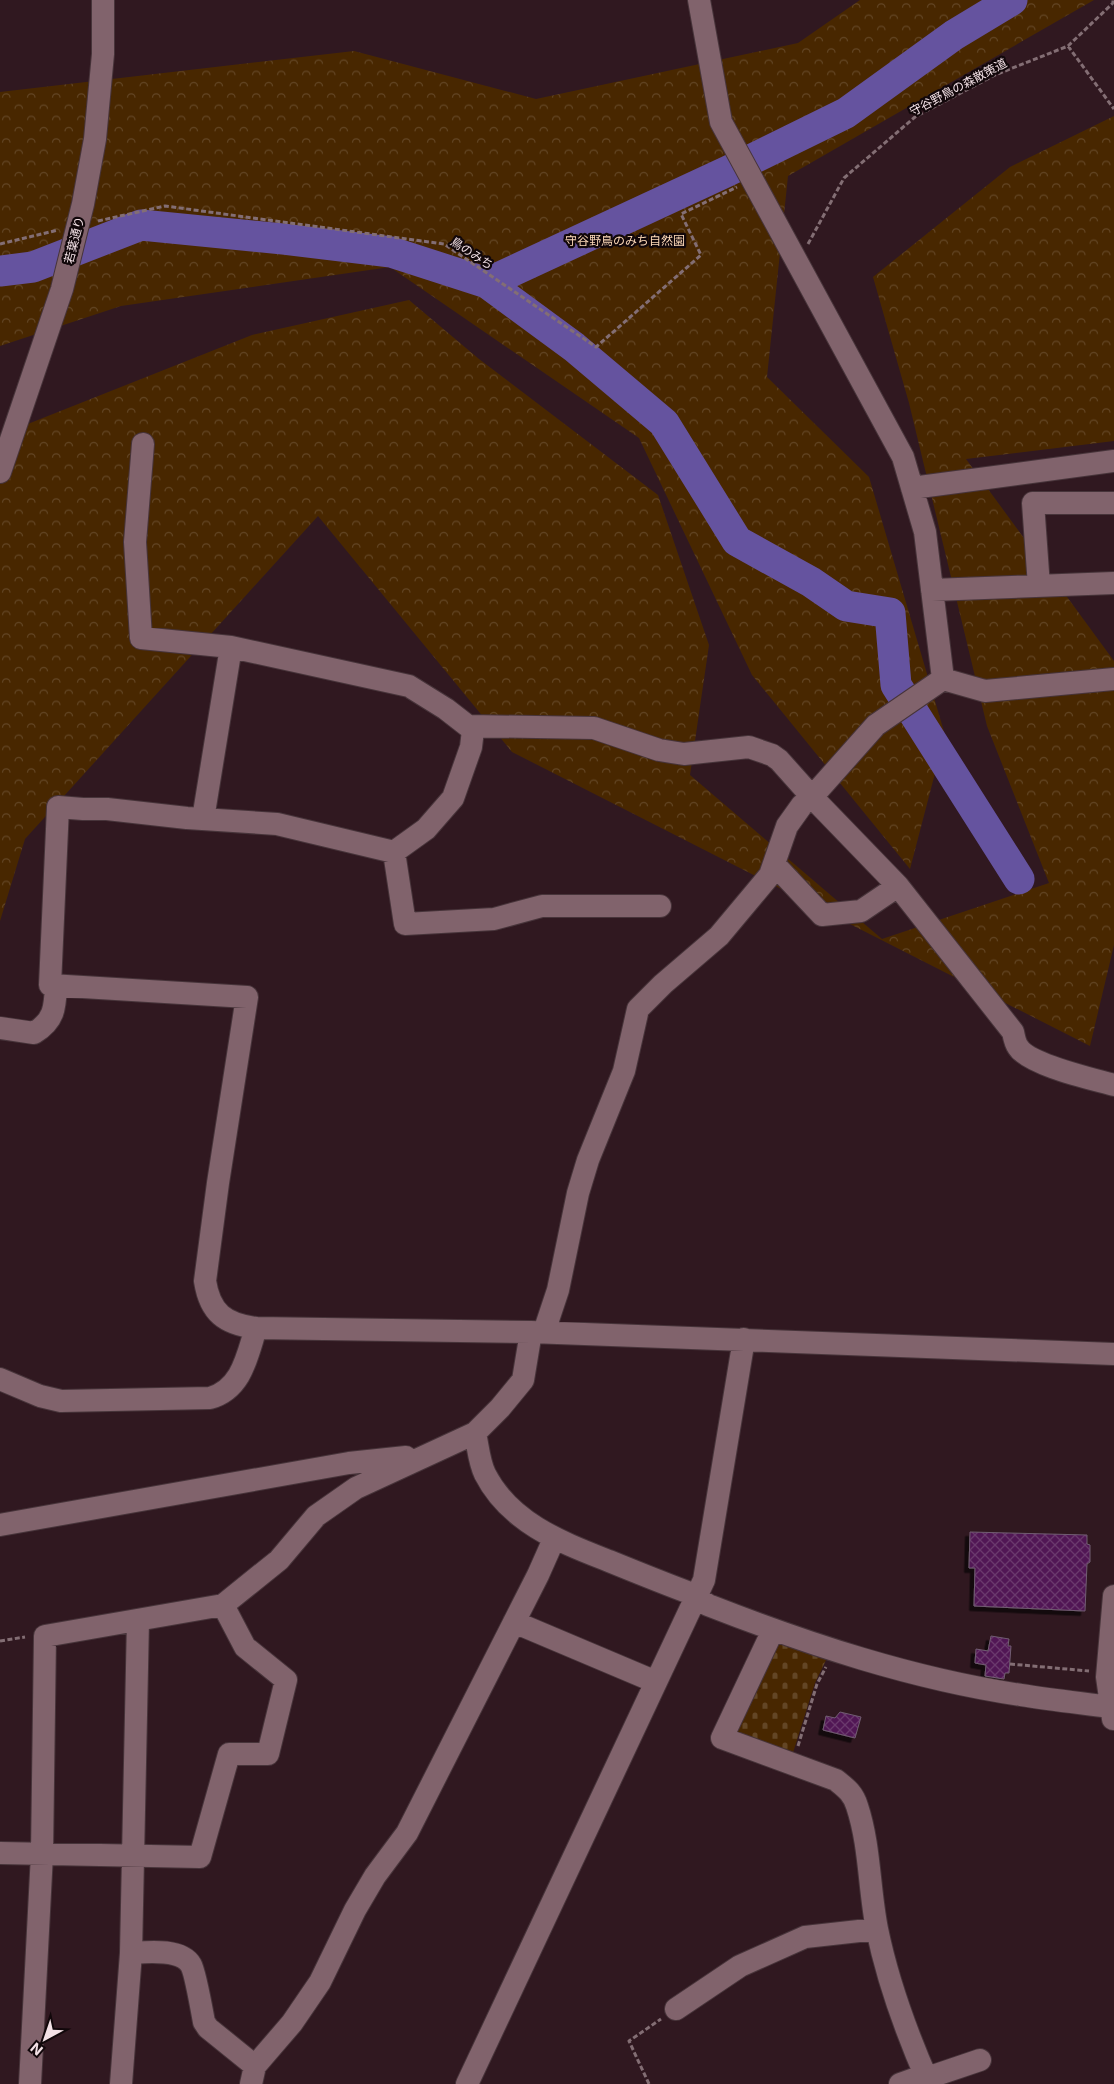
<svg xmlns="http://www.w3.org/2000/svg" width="1114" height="2084" font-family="Inter,'Noto Sans JP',sans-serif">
	<defs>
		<pattern id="forest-crowns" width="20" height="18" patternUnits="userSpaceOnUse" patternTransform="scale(1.25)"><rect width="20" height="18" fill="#482700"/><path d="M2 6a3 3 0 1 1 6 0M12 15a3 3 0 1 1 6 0" fill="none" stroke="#634625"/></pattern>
		<pattern id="cemetery-stones" width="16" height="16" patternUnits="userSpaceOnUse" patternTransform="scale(1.25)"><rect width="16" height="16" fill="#482700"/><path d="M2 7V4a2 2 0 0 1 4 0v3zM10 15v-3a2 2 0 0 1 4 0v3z" fill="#634625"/></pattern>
		<pattern id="building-cross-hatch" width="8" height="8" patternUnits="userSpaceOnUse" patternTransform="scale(1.25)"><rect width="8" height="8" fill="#511854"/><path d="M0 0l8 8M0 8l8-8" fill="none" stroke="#6a396d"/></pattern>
		<filter id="shadow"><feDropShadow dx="-4.5" dy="4.5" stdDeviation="0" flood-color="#0009"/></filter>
	</defs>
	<rect width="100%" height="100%" fill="#301820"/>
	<path fill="url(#forest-crowns)" d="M860 0H1094L788 176 767 377 869 477 945 735 910 869 752 675 639 438 390 267 121 306 0 346V92L354 51 536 99 798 43Z
		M1114 116V441L966 459 1114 661V945L1090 1046 512 752 318 516 25 839 0 921V435L252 335 409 300 479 359 658 495 709 645 690 775 882 939 1049 883 987 726 909 403 873 277 1010 167Z"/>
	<path fill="url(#cemetery-stones)" d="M775 1638 828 1656 815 1683 791 1759 727 1733Z"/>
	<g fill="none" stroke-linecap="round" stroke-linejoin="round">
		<path stroke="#65539f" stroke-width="31" d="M0 271 33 267 141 225 283 239 391 252 487 283 728 171 846 113 954 35 1012 0
			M487 283 574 347 664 423 737 541 811 582 846 606 890 613 896 685 1019 879"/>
	</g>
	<path fill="url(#building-cross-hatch)" stroke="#715d72" filter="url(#shadow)" d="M970 1532 1087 1535V1544L1090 1545V1562L1087 1564 1085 1611 974 1606 975 1568H969Z
		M991 1636 1009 1639 1008 1646H1011L1009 1673H1005L1004 1679 985 1676 986 1665 975 1663 976 1649 988 1651Z
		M840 1712 861 1717 855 1738 823 1730 826 1716 835 1718Z"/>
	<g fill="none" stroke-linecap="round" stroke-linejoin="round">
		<defs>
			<path id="minor" d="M143 444 135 542 141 638 231 647 409 686 446 709 473 730 471 747 453 798 426 829 394 852 277 824 187 818 107 809H83L58 807 50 985 247 997 218 1183 205 1281C210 1313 225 1324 256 1328
				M0 472 62 289 83 204 95 139 103 54V0
				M912 488 1114 461
				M1039 586 1033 503H1114
				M932 590 1114 583
				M943 679 985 691 1114 679
				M470 726 594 728 659 750 684 754 749 747 772 755 779 760 812 797 898 886 1013 1032C1014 1037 1015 1043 1018 1047 1029 1065 1093 1079 1114 1085
				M203 819 231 647
				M394 852 405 924 494 919 542 906H660
				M774 864 822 915 861 911 898 886
				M0 1028 34 1033C55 1020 55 1007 56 985
				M544 1332 558 1290 578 1193 588 1160 624 1071 638 1009 663 984 719 936 770 875 787 826 802 805 812 797 876 725 943 679 925 532 903 457 721 122 699 0
				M0 1379 40 1396 61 1401 210 1398C242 1389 247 1356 256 1328L531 1332 1114 1354
				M475 1433C478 1446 479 1462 485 1474 510 1523 561 1542 609 1561 636 1572 663 1583 690 1593L708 1605C808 1644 913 1679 1021 1695 1051 1700 1081 1703 1111 1707
				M0 1525 349 1463 406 1457
				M514 1622 656 1682
				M773 1630 722 1738 836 1780C846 1788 853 1793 857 1806 870 1845 869 1889 877 1929 888 1983 907 2034 929 2084
				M1113 1719 1107 1677 1114 1596
				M0 1853 200 1857 229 1754H268L286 1680 245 1647 223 1605
				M131 1953C147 1952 181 1948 191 1965 195 1972 202 2011 204 2022L208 2028 255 2066
				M676 2009 740 1966 805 1937 877 1929
				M927 2078 980 2060
				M30 2084 42 1854 45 1636 223 1605 279 1560 316 1516 356 1488 475 1433 500 1408 523 1380 531 1332
				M121 2084 131 1953 138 1620
				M251 2084 255 2066 292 2023 320 1982 355 1910 375 1876 407 1833 538 1575 554 1539
				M467 2084 704 1580 744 1339
				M900 2084 925 2075"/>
		</defs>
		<use href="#minor" stroke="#47343a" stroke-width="24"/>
		<path stroke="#836e74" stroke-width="3" stroke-dasharray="5 2.5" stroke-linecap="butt" d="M1068 46 1114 109
			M98 221 165 206 444 244 596 347 701 255 681 214 737 187
			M0 244 58 230
			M808 244 844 178 915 117 995 75 1068 46 1113 3V0
			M0 1641 25 1637
			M1010 1664 1089 1671
			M798 1746 817 1684 826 1667
			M649 2084 629 2041 661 2019"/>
		<use href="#minor" stroke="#81636c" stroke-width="22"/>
	</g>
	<g text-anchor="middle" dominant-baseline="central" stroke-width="4.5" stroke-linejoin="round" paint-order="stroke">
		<g font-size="12" fill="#f3e1e6" stroke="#11070a">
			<text transform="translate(958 87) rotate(-28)">守谷野鳥の森散策道</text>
			<text transform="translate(74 240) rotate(-76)">若葉通り</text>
			<text transform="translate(472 253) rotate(33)">鳥のみち</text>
		</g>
		<g font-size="12" fill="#fdd9b8" stroke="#11070a">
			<text x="625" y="240">守谷野鳥のみち自然園</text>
		</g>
	</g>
	<g transform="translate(45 2039) rotate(220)" stroke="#11070a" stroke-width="4" paint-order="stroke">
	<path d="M0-4L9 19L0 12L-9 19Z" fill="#f3e1e6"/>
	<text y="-8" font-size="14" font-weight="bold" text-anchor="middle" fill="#f3e1e6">N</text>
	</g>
</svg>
